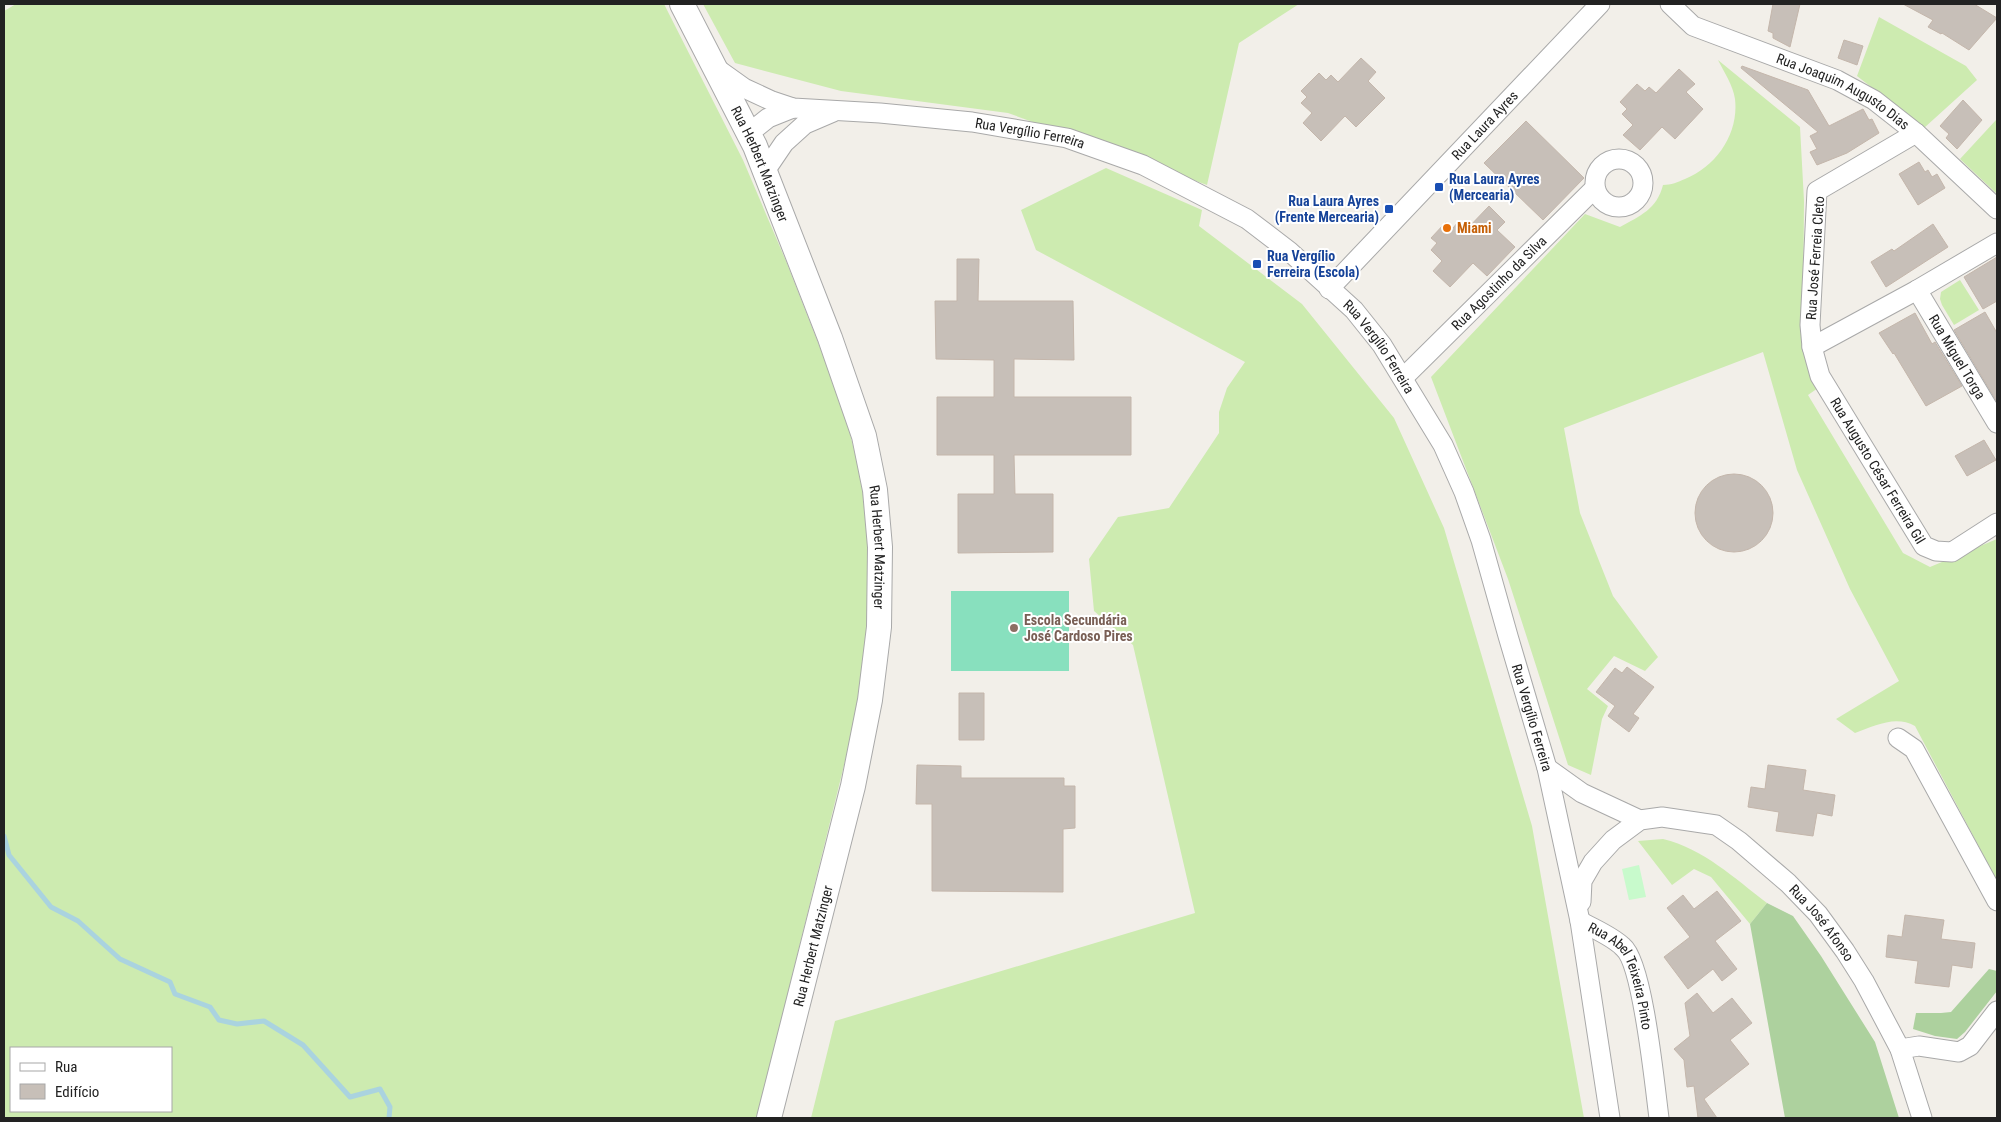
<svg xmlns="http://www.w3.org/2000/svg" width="2001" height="1122" font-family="'Roboto Condensed',sans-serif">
	<rect width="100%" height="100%" fill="#f2efe9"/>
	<path fill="#cdebb0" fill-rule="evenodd" d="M16 4H664L743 160 786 261 844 409 862 483 870 566 866 651 851 737 757 1118H4V11ZM11 1048H171V1111H11Z
		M703 4H1299L1239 43 1207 185 1008 113 841 91 735 63Z
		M1879 17 1966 66 1977 80 1924 128 1857 76Z
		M1718 60 1800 127 1804 201 1803 320 1818 388 1808 395 1903 553 1930 567 1997 539V881L1915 726C1895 715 1875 726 1855 733L1836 719 1899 681 1850 589 1797 470 1763 352 1564 428 1580 513 1613 596 1658 657 1645 671 1614 656 1587 689 1608 706 1602 719 1591 775 1568 765 1508 579 1431 377 1585 214 1620 227C1640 216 1657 209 1663 185 1671 185 1678 182 1685 179 1717 166 1739 133 1735 99 1733 85 1724 72 1718 60Z
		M1996 120 1997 122V194L1960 159Z
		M1106 168 1202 210 1199 226 1302 304 1394 418 1444 528 1532 826 1584 1118H811L835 1021 1195 913 1133 645 1094 611 1089 559 1118 517 1169 508 1219 433V412L1227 388 1245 362 1036 250 1021 210Z
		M1960 280 1979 310 1954 325 1942 305 1940 299 1941 292Z
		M1663 839C1704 849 1734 878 1767 903L1750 924 1711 877 1694 869 1672 885 1638 841Z"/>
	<path fill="#add19e" d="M1767 903 1793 916 1821 956 1875 1042 1899 1118H1785L1750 924Z
		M1989 969 1997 971V991L1965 1032 1957 1039 1935 1036 1913 1029 1916 1013H1941L1951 1012Z"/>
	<path fill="#c8facc" d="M1639 865 1646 897 1629 900 1622 869Z"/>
	<path fill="#88e0be" d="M951 591H1069V671H951Z"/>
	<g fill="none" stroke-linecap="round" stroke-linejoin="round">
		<path stroke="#aad3df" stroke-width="5" d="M4 836 9 855 51 907 78 921 120 959 170 982 175 994 210 1007 219 1020 237 1024 264 1021 303 1045 350 1097 380 1089 390 1107 389 1118"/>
	</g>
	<path fill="#c7bfb8" stroke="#c4b6ab" d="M1773 4H1800L1790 47 1773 38V33L1768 31Z
		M1903 4H1974L1997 18 1969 50 1942 33 1941 34 1928 27 1933 20Z
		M1844 40 1863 46 1857 65 1838 58Z
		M1361 58 1376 72 1368 81 1385 98 1356 127 1345 116 1321 141 1303 123 1312 113 1301 103 1307 97 1301 91 1319 73 1326 80 1331 75 1338 82Z
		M1742 66 1808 90 1829 126 1863 109 1869 120 1872 119 1879 133 1847 153 1817 165 1810 152 1817 149 1810 136 1818 132 1741 68Z
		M1679 69 1695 84 1686 92 1703 109 1675 139 1662 127 1640 150 1623 135 1633 125 1622 114 1627 109 1620 102 1637 84 1645 91 1649 87 1656 93Z
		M1963 100 1982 120 1957 149 1946 138 1949 134 1940 126Z
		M1526 121 1584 178 1543 220 1484 163Z
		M1919 162 1925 172 1928 170 1932 177 1937 174 1945 188 1918 205 1899 174Z
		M1489 206 1505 222 1497 230 1515 247 1487 276 1473 263 1450 287 1433 271 1442 261 1431 250 1437 243 1431 238 1446 222 1453 228 1458 222 1466 230Z
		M1933 224 1948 247 1886 287 1871 262 1892 249 1894 251Z
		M1997 257V301L1983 309 1964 277Z
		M957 259H979L978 301H1073L1074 360 1014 359V397H1131V455H1014L1015 494H1053V552L958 553V494H994V455H937V397H994V360L936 359 935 301H957Z
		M1985 312 1997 333V402L1954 330Z
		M1915 313 1932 344 1935 342 1962 386 1926 406 1894 353 1893 354 1879 333Z
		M1984 440 1996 460 1967 476 1955 456Z
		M1695 513a39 39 0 1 1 78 0a39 39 0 1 1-78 0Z
		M1627 667 1654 687 1633 714 1639 718 1629 732 1608 716 1615 706 1596 692 1615 668 1622 673Z
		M959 693H984V740H959Z
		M917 765 961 766V778H1064V786H1075V828L1063 829V892L932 891V804H916Z
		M1768 765 1806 770 1803 790 1835 795 1832 816 1817 813 1813 836 1776 831 1779 812 1748 807 1751 787 1765 789Z
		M1717 891 1741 921 1715 941 1737 969 1722 981 1713 969 1688 989 1664 957 1690 937 1667 908 1683 895 1694 909Z
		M1905 915 1944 920 1941 939 1975 943 1972 968 1952 965 1949 987 1915 983 1918 961 1886 957 1888 935 1902 937Z
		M1697 993 1713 1013 1732 998 1752 1023 1730 1040 1749 1064 1704 1099 1717 1118H1698L1694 1086 1687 1087 1684 1060 1674 1049 1690 1036 1685 1003Z"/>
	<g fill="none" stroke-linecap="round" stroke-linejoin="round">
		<defs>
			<g id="minor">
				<path id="s1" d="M1670 4 1693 26 1837 80 1874 100 1916 133 1997 209"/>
				<path id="s2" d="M716 68 744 88 772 101 793 108 880 113 972 122 1067 138 1143 165 1247 219 1289 251 1354 310 1382 345 1443 445 1464 492 1481 540 1508 636 1547 768 1580 921 1610 1118"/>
				<path id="s3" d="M1916 133 1817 191 1810 325 1812 347 1820 376 1924 546 1936 551 1952 552 1997 523"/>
				<path d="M748 134 768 118 793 108"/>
				<circle cx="1619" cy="183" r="24"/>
				<path d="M765 171 784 143 805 124 833 112"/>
				<path id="s4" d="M1329 289 1600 4"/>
				<path id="s5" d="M1917 290 1997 423"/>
				<path d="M1812 347 1917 290 1997 243"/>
				<path id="s6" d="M1403 378 1595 188"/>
				<path d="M1898 738 1914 749 1997 901"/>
				<path d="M1547 768 1582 793 1640 820"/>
				<path id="s7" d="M1581 902 1582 881 1593 862 1613 840 1640 820 1662 817 1716 825 1739 841 1788 883 1818 914 1845 951 1864 981 1900 1049 1922 1118"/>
				<path id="s8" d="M1580 921C1594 929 1612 936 1623 947 1643 963 1655 1088 1659 1118"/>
				<path d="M1900 1049 1919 1046 1959 1052 1970 1046 1997 1011"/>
			</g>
			<g id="tertiary">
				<path id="s9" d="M682 4 755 146 830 338 864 436 875 490 880 547 879 627 870 700 853 786 769 1118"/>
			</g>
		</defs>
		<use href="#minor" stroke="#a9a9a9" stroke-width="21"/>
		<use href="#tertiary" stroke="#a9a9a9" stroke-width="26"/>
		<use href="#minor" stroke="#fff" stroke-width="19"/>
		<use href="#tertiary" stroke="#fff" stroke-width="24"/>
	</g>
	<g fill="#1a4fb4" stroke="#fff" stroke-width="2">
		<rect x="1434" y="182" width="10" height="10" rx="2.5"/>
		<rect x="1384" y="204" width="10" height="10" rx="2.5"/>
		<rect x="1252" y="259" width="10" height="10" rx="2.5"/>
	</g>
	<circle fill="#e8710a" stroke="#fff" stroke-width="2" cx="1447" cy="228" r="5"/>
	<circle fill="#8d6e63" stroke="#fff" stroke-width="2" cx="1014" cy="628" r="5"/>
	<g text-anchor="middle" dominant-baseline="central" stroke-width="4" stroke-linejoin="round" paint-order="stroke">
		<g font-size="14" fill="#222" stroke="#fff">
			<text stroke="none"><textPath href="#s1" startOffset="196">Rua Joaquim Augusto Dias</textPath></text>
			<text stroke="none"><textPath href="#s4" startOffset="226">Rua Laura Ayres</textPath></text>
			<text stroke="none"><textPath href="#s2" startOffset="326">Rua Vergílio Ferreira</textPath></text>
			<text stroke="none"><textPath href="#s9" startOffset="178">Rua Herbert Matzinger</textPath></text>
			<text transform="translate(1815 258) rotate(-86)">Rua José Ferreia Cleto</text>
			<text stroke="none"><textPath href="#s6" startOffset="135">Rua Agostinho da Silva</textPath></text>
			<text stroke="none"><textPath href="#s2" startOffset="746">Rua Vergílio Ferreira</textPath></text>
			<text stroke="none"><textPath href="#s5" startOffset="78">Rua Miguel Torga</textPath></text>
			<text stroke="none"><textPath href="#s3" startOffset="412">Rua Augusto César Ferreira Gil</textPath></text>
			<text stroke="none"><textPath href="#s9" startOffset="582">Rua Herbert Matzinger</textPath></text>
			<text stroke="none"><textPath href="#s2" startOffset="1151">Rua Vergílio Ferreira</textPath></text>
			<text stroke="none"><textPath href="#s7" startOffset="328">Rua José Afonso</textPath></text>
			<text transform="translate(813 946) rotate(-76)">Rua Herbert Matzinger</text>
			<text stroke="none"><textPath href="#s8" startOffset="74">Rua Abel Teixeira Pinto</textPath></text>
		</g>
		<g font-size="14" font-weight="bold" fill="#164399" stroke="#fff" text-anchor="start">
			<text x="1449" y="179">Rua Laura Ayres<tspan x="1449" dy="16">(Mercearia)</tspan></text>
			<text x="1379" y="201" text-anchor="end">Rua Laura Ayres<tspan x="1379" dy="16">(Frente Mercearia)</tspan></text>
			<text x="1267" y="256">Rua Vergílio<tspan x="1267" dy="16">Ferreira (Escola)</tspan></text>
		</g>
		<g font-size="14" font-weight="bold" fill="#c56008" stroke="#fff" text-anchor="start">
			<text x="1457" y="228">Miami</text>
		</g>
		<g font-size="14" font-weight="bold" fill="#785e54" stroke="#fff" text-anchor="start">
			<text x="1024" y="620">Escola Secundária<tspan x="1024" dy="16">José Cardoso Pires</tspan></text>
		</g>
	</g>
	<rect width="2001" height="1122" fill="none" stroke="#222222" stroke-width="10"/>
	<rect x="10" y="1047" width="162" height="65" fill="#ffffff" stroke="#a7a7a7"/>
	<rect x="20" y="1063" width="25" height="8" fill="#ffffff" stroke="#a7a7a7"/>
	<text x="55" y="1072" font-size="15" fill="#222222">Rua</text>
	<rect x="20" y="1084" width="25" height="15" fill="#c7bfb8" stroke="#a7a7a7"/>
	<text x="55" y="1097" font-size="15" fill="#222222">Edifício</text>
</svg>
